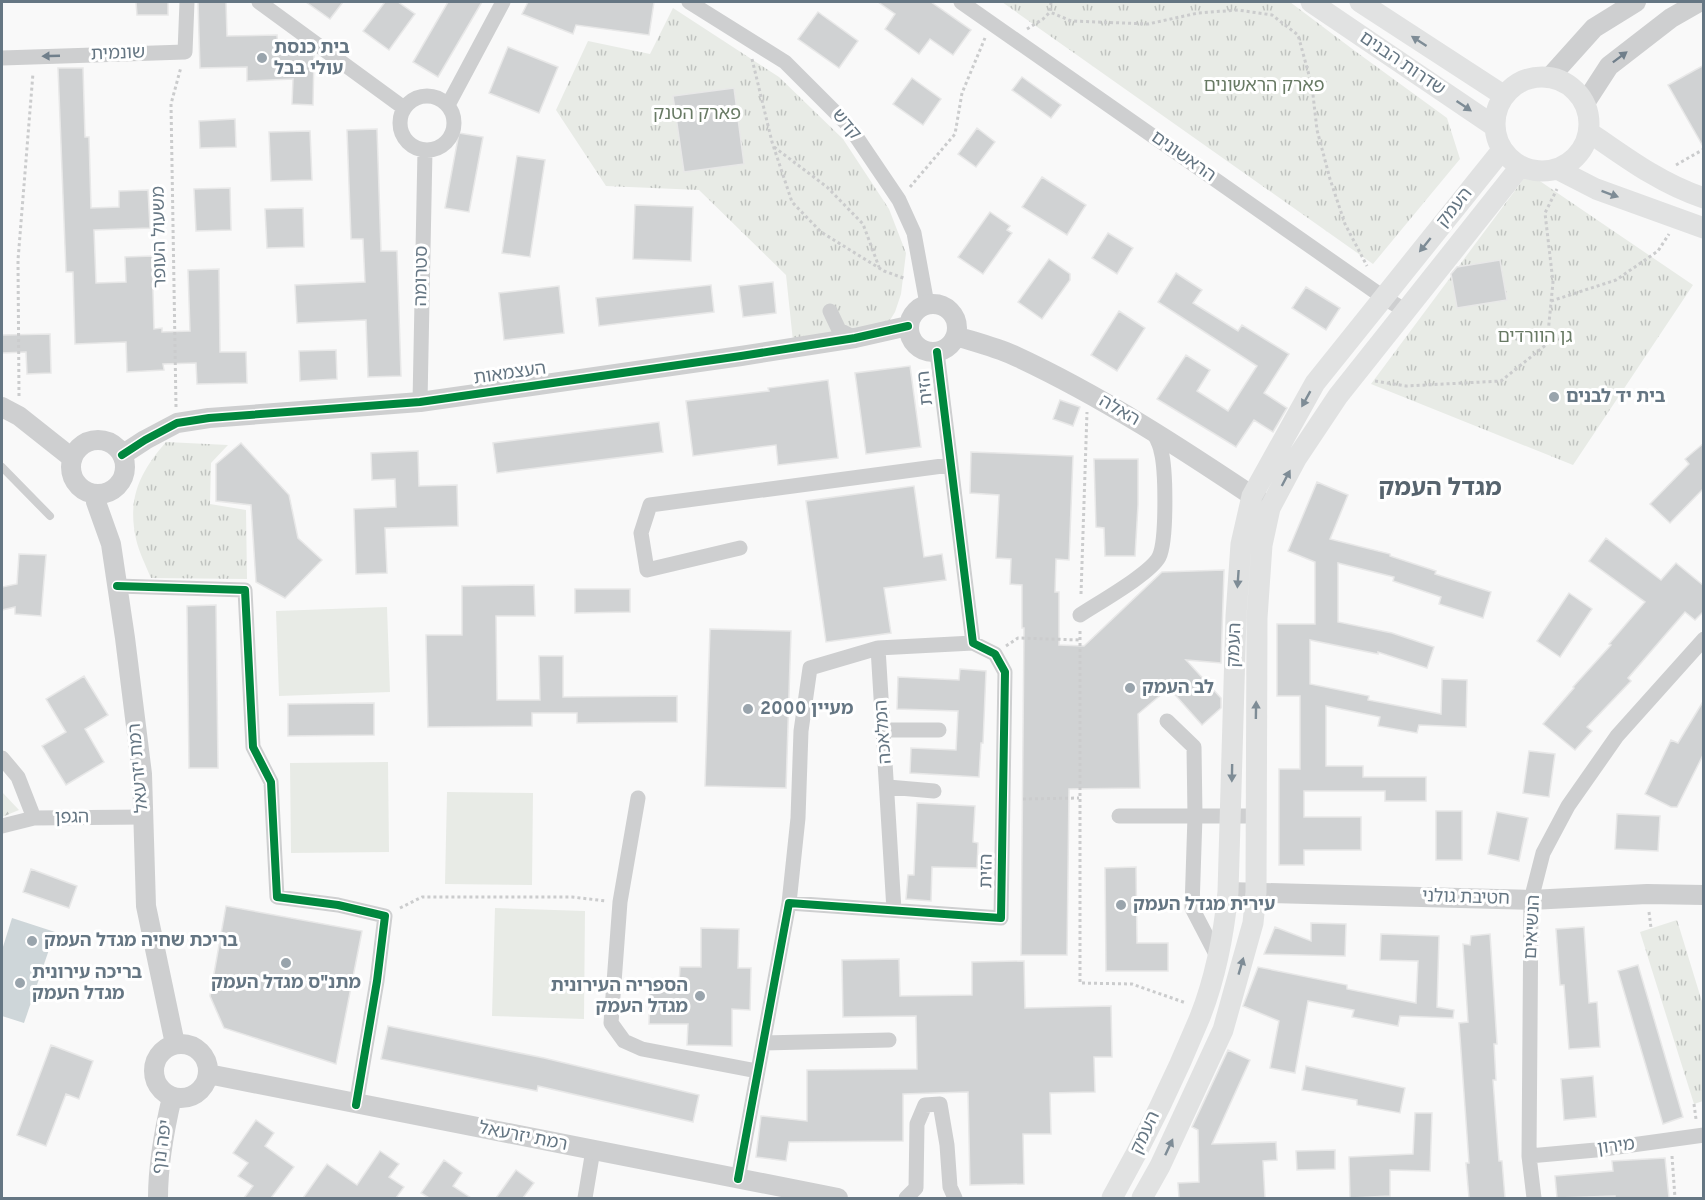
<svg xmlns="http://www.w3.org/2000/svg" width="1705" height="1200" font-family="Overpass,'Noto Sans Hebrew',sans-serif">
	<defs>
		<pattern id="forest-firs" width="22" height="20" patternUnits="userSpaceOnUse" patternTransform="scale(1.5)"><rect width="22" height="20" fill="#e8ebe6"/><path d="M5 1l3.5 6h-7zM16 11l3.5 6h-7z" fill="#c0c3c0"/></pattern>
		<pattern id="park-tufts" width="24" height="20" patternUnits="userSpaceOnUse" patternTransform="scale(1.5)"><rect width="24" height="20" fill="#e8ebe6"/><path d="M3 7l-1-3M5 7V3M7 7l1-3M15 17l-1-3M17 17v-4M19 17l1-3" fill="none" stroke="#c0c3c0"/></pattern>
	</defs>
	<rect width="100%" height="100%" fill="#f9f9f9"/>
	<path fill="url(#forest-firs)" d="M2 792 19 810 2 817Z"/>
	<path fill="url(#park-tufts)" d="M1002 2H1290L1355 51 1447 118 1460 159 1373 264Z
		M673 8 779 77 843 139 889 209 906 253 901 294 895 312 887 325 793 341 786 275 699 190 606 186 556 110 588 41 650 54Z
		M1528 173 1693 285 1573 465 1371 384Z
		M166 442 228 445 211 463 210 504 246 510 247 579 151 578C146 566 139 552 136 539 127 498 140 472 166 442Z
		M1677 920 1703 1005V1101L1694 1104 1640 932Z"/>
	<path fill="#e8ebe6" d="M387 607 390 692 279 696 276 611Z
		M388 762 389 852 291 853 290 763Z
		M447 792 533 793 532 885 445 884Z
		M495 908 585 911 584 1019 492 1016Z"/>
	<path fill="#ced6d9" d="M12 918 55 932 24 1023 2 1016V950Z"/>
	<path fill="#d0d2d3" stroke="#e8e8e8" stroke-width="1.5" d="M136 2H168V15H137Z
		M198 2H226L227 36 277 35 278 50 310 51 314 54 313 105 292 104 293 79 247 81V67L200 68Z
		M306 2H343L330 19Z
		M385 2H398L415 14 389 50 363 31Z
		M448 2H482L438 77 413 62Z
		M528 2H654L649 35 576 25 573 34 522 14Z
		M878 2H931L971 30 953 55 930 39 919 54 885 29 895 14Z
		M818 12 858 41 839 68 798 39Z
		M508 47 558 67 539 113 489 93Z
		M1704 65V148L1668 85Z
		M58 68H83L85 137H89L91 208 119 207V191L148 190 150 228 94 230 96 283 126 282 125 257 152 256 154 329 162 328V332L190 331 188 270 219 269 220 352H246L247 383 197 384 196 363 163 364 164 370 127 372 126 342 75 344 73 272H66Z
		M1022 77 1061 105 1051 118 1012 90Z
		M912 78 941 99 923 125 893 104Z
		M734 88 744 164 684 172 673 96Z
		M235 119 236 147 200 148 199 121Z
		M977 128 995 142 976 167 958 154Z
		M377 129 381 251H397L401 376 368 377 366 320 297 323 295 285 365 282 363 239H351L347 130Z
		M310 131 312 180 271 181 269 132Z
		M459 133 483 137 469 212 445 208Z
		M517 156 545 160 530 257 502 253Z
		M1042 177 1086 205 1067 235 1022 207Z
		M230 188 231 230 196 231 194 189Z
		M635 205 693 207 691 261 633 259Z
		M303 208 304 247 267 248 265 209Z
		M990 212 1010 226 1007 230 1012 233 983 274 958 257Z
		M1108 233 1133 248 1117 274 1092 258Z
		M1049 259 1070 274V280L1042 319 1018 302Z
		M1500 260 1507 300 1457 308 1451 274 1457 267Z
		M1176 273 1202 290 1193 303 1238 331 1242 325 1289 354 1264 393 1287 408 1273 432 1254 420 1236 447 1157 399 1186 355 1210 370 1197 391 1228 411 1257 366 1158 302Z
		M773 282 776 313 743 317 739 286Z
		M711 285 714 312 599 326 596 298Z
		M559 286 564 333 504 340 499 293Z
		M1306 287 1340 308 1326 330 1292 308Z
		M1119 311 1145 328 1117 371 1091 355Z
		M50 334 51 373 27 374 26 352 2 353V335Z
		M336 350 337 379 300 381 299 351Z
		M910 366 921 447 866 454 855 373Z
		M828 380 838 458 778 465 776 445 693 456 686 401 769 391 768 388Z
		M1060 400 1080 407 1073 426 1053 419Z
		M659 422 663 452 497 473 493 443Z
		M241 443 289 495 298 538 322 560 285 598 256 582 251 505 216 501V464Z
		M1704 443V488L1670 523 1650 504 1689 464 1685 459Z
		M418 451 419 486 457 485 458 526 385 528 387 573 356 574 354 509 396 507 395 479 372 480 371 453Z
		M971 452 1073 456 1069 560 1056 559 1055 592H1059V645L1084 646 1162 572 1224 570 1221 663 1186 660 1221 698V708L1202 725 1169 688 1138 714 1140 788 1069 789 1067 955H1021L1024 628H1022V585L1010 584 1011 559 996 558 999 495 970 493Z
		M1094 459H1138V505L1135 556H1105L1104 528 1096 527Z
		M1317 482 1348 495 1330 539 1390 554V556L1436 571 1435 574 1491 592 1483 618 1439 604 1441 597 1393 581 1394 577 1338 563V622L1392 633 1434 647 1427 668 1378 652V654L1310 640V684L1369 696 1368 700 1441 714 1442 679 1467 680 1466 727 1419 725 1417 733 1378 726 1380 717 1326 706V766H1363V777H1426V801H1385V791H1304V817H1361V850H1304V865H1279V769H1300V696H1277V624H1315V562L1288 551Z
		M914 486 924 557 942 554 946 580 884 588 891 633 826 642 806 501Z
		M1606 538 1661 580 1676 563 1704 586V611L1695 620 1685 612 1628 678 1631 681 1587 727 1592 731 1575 750 1543 724 1574 688 1573 687 1611 645 1609 644 1645 602 1589 561Z
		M19 554 46 555 41 616 15 614V607L2 610V587L17 584Z
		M534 585 535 616H496L497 700H540L539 656H563V697L677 696V722L577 723V713H532V726L428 727 426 635H462V586Z
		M575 589H630V612L575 613Z
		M1569 593 1592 609 1560 657 1537 641Z
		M216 605 218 768H189L187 606Z
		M710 629 791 631 786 788 705 786Z
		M960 669 986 671 983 743H981L979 777 910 773 911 748 956 750 958 711 897 709 898 677 959 680Z
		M84 676 108 715 85 729 104 762 66 785 42 746 66 732 46 699Z
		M1704 700V753L1677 807H1671L1645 794 1671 740 1678 743Z
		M374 703V735L288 736V704Z
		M1529 751 1555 754 1549 797 1523 793Z
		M917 803 975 806 973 842 978 843 977 868 932 867 931 901 906 899 908 875H914Z
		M1436 811H1462V860H1436Z
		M1497 812 1528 818 1519 861 1488 854Z
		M1617 814 1660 816 1658 851 1615 849Z
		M1136 867 1137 943H1168V971H1106L1105 868Z
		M31 869 77 886 69 908 23 892Z
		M226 906 362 931 336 1064 224 1028 210 996Z
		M1311 923 1346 924 1345 956 1264 954 1275 927 1311 941Z
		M1584 927 1589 1003 1597 1002 1600 1047 1569 1049 1564 985H1560L1556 929Z
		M701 928 739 929 738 968H751L750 1010 732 1009V1046L687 1045 688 1024H649L650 983H679L680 967H701Z
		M1381 934 1439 936 1437 1007 1454 1010 1453 1018 1400 1016 1398 1026 1352 1017 1354 1010 1308 1001 1295 1073 1270 1068 1279 1021 1243 1006 1258 967 1347 985V989L1416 1003 1418 961 1380 960Z
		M1490 934 1497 1044H1494L1496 1080H1493L1499 1161H1502L1505 1198H1469L1466 1163H1469L1459 1023 1468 1022 1463 944 1470 945 1471 936Z
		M899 959 900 996 972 995V962L1024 961 1025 1008 1111 1006 1112 1057H1094L1095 1092 1050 1093 1051 1134H1023L1024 1184 970 1185 968 1092 903 1094V1141L789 1142 786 1161 756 1157 761 1116 807 1121V1070L917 1069 916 1016 843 1017 842 960Z
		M1638 965 1683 1117 1663 1124 1618 971Z
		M388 1026 544 1058 699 1095 693 1122 538 1086 537 1091 381 1059Z
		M51 1045 93 1061 79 1099 66 1094 46 1146 17 1135Z
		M1228 1050 1250 1060 1212 1144 1276 1142 1277 1160 1263 1161 1265 1198H1179L1178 1183 1199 1182 1198 1130 1192 1127Z
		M1306 1066 1405 1088 1400 1113 1357 1105V1100L1302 1090Z
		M1593 1076 1596 1117 1564 1120 1561 1079Z
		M1415 1113H1432L1430 1171 1390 1170V1196L1350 1198 1349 1157 1413 1154Z
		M256 1120 274 1133 265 1146 294 1167 271 1198H244L253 1186 238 1176 248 1163 233 1153Z
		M1335 1150V1169L1297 1170 1296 1151Z
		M380 1151 399 1164 389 1177 404 1187 396 1198H303L327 1164 357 1185Z
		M1665 1158 1669 1198H1615V1196L1557 1198 1555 1176 1613 1171 1612 1161Z
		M444 1160 462 1173 453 1186 471 1198H429L421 1193Z
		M516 1170 534 1183 523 1198H496Z"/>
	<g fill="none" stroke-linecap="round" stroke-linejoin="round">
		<path stroke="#cbcccd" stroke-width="3" stroke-dasharray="3 3" stroke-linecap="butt" d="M1051 2 1050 12 1071 21 1148 24 1198 13 1238 10 1272 15 1298 35 1312 86 1317 130 1330 179 1345 224 1367 266
			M1027 29 1043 19 1050 12
			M752 59 772 142 792 202 821 232 884 271 906 279
			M774 147 827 187 863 224 879 267
			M1676 165 1704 149
			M910 187 955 134 962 93 985 38
			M1551 301 1616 280 1658 251 1669 234
			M1375 381 1406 386 1501 381 1547 344 1553 282 1545 213 1557 189
			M19 396 18 260 33 73
			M176 407 171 104 181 67
			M1081 594 1087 412
			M1080 631V983L1132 984 1186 1003
			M1006 646 1018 638 1080 640
			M1023 799 1079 798
			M400 908 422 897H572L606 901
			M1649 912 1651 928
			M1694 1104 1696 1119
			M1672 1156 1675 1198"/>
		<path stroke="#cecfd0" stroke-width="8" d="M2 467 50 516"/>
		<path stroke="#cecfd0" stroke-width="15" d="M259 2 404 108
			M689 2 785 62 849 126 899 200 914 233 927 304
			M961 2 1383 297 1406 311
			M2 58 185 52 187 2
			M400 123a27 27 0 1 1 54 0a27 27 0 1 1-54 0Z
			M448 105 503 2
			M830 311 839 330 855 338
			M420 402 425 150
			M740 548 647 570 641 533 650 505 950 465
			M117 586 245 590 253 747 271 782 277 897 338 905 385 916 377 981 356 1105
			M1080 615C1098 603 1150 574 1159 557 1167 541 1166 469 1161 451 1160 444 1155 436 1152 429
			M1167 721 1194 747 1195 816 1192 908 1217 956
			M884 730H939
			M2 758 18 777 34 818
			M888 787 934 791
			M638 798 620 902 611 1023 624 1041 642 1049 757 1071
			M1119 816H1255
			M2 826 34 818 144 817
			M789 903 798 818 801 731 810 668 878 648
			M894 910 878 648 973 643
			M763 1043 889 1040
			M1529 1156 1596 1150 1704 1135
			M738 1179 789 903 1001 918 1005 672 995 654 973 643 937 352
			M585 1198 593 1150
			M906 1198 916 1188 917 1124 925 1105 940 1104 947 1145 950 1187 955 1198
			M1534 1198 1529 1156 1531 900 1543 853 1568 806 1617 736 1704 639"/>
		<path stroke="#cecfd0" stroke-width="20" d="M1550 77 1594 28 1636 2
			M1585 103 1609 66 1671 18 1699 2
			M909 328a24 24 0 1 1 48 0a24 24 0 1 1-48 0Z
			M956 336C975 342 995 347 1013 355 1102 396 1184 450 1266 505
			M2 407 19 416 72 458
			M71 467a27 27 0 1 1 54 0a27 27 0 1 1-54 0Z
			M122 455 145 440 177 423 209 418 420 402 741 356 855 338 908 326
			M101 494 96 502 111 544 125 638 142 774 146 906 175 1044
			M1228 892 1531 900 1647 894 1704 895
			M154 1071a27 27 0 1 1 54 0a27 27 0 1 1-54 0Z
			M208 1074 838 1198
			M158 1198C158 1163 164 1131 172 1097"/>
		<path stroke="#e1e2e2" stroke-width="21" d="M1311 2 1494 126
			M1360 2 1503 95
			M1495 124a47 47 0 1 1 94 0a47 47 0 1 1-94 0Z
			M1589 132C1625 157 1661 184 1704 198
			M1557 169 1596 189 1704 228
			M1112 1198C1144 1141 1175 1078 1200 1017 1215 979 1224 932 1228 892L1236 616 1241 544 1252 496 1315 383 1502 150
			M1142 1198 1160 1166 1223 1030 1253 923 1256 892 1257 618 1262 545 1270 508 1296 459 1338 396 1520 167"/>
		<defs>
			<path id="cycleway" d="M122 455 145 440 177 423 209 418 420 402 741 356 855 338 908 326
				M117 586 245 590 253 747 271 782 277 897 338 905 385 916 377 981 356 1105
				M738 1179 789 903 1001 918 1005 672 995 654 973 643 937 352"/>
		</defs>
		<use href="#cycleway" stroke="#fff" stroke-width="11"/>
		<use href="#cycleway" stroke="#00873e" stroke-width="8"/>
	</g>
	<defs><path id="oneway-solid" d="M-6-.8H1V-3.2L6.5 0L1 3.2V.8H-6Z" transform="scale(1.5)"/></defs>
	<g fill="#7e8c96">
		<use href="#oneway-solid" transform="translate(1419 41) rotate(-147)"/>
		<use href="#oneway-solid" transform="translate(1464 106) rotate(34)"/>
		<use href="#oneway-solid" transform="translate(1610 194) rotate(20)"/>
		<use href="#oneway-solid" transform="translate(1425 245) rotate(129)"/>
		<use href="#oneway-solid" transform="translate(1306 399) rotate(119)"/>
		<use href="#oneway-solid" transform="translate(1286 478) rotate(-62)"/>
		<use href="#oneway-solid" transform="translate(1238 579) rotate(94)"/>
		<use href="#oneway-solid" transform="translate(1256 710) rotate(-89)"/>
		<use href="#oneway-solid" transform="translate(1232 773) rotate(91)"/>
		<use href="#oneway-solid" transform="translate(1241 966) rotate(-74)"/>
		<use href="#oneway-solid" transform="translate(1169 1147) rotate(-65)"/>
	</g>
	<g fill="#707f8b">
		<use href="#oneway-solid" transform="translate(51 56) rotate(178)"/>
		<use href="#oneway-solid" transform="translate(1620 57) rotate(-37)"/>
	</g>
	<g fill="#99a4ac" stroke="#fff" stroke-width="2">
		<circle cx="262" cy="58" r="6"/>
		<circle cx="1554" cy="397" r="6"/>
		<circle cx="1130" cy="688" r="6"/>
		<circle cx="748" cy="709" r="6"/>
		<circle cx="1121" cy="905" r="6"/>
		<circle cx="32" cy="941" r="6"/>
		<circle cx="286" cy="963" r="6"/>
		<circle cx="20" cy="983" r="6"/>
		<circle cx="700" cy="996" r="6"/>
	</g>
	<g text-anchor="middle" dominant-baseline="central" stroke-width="6" stroke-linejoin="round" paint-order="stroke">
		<g font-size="18" font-weight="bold" fill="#657683" stroke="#fff" text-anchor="start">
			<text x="274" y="48">בית כנסת<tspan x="274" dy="21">עולי בבל</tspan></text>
			<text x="1566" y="397">בית יד לבנים</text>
			<text x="1142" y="688">לב העמק</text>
			<text x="760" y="709">מעיין 2000</text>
			<text x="1133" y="905">עירית מגדל העמק</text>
			<text x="44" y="941">בריכת שחיה מגדל העמק</text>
			<text x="32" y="973">בריכה עירונית<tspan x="32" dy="21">מגדל העמק</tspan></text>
			<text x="286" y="983" text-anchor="middle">מתנ"ס מגדל העמק</text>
			<text x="688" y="986" text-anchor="end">הספריה העירונית<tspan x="688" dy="21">מגדל העמק</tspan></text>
		</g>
		<g font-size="18" fill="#657683" stroke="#fff">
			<text transform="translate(118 54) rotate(-2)">שונמית</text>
			<text transform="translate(1402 64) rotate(34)">שדרות הבנים</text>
			<text transform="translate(846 125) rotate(50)">קדש</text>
			<text transform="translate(1183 157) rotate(35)">הראשונים</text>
			<text transform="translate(1455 208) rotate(-51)">העמק</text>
			<text transform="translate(160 237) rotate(-91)">משעול העופר</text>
			<text transform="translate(422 276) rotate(-89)">סטרומה</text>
			<text transform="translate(510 374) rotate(-8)">העצמאות</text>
			<text transform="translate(926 388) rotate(-96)">הזית</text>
			<text transform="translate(1119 411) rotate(30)">האלה</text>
			<text transform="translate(1235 645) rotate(-88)">העמק</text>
			<text transform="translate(884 732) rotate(-94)">המלאכה</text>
			<text transform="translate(139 768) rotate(-95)">רמת יזרעאל</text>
			<text transform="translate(72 818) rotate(-1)">הגפן</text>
			<text transform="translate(987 871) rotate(-89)">הזית</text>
			<text transform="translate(1466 898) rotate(2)">חטיבת גולני</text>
			<text transform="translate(1533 927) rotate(-87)">הנשיאים</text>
			<text transform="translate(1146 1133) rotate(-65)">העמק</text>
			<text transform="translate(523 1137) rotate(11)">רמת יזרעאל</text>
			<text transform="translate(163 1147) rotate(-82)">יפה נוף</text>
			<text transform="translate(1616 1147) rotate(-7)">מירון</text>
		</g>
		<g font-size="18" fill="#687a64" stroke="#fff">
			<text x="1264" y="86">פארק הראשונים</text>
			<text x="697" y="114">פארק הטנק</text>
			<text x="1535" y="337">גן הוורדים</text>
		</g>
		<g font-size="24" font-weight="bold" fill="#57646e" stroke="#fff">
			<text x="1440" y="489">מגדל העמק</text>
		</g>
	</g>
	<rect width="1705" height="1200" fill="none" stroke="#657683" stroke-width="6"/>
</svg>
